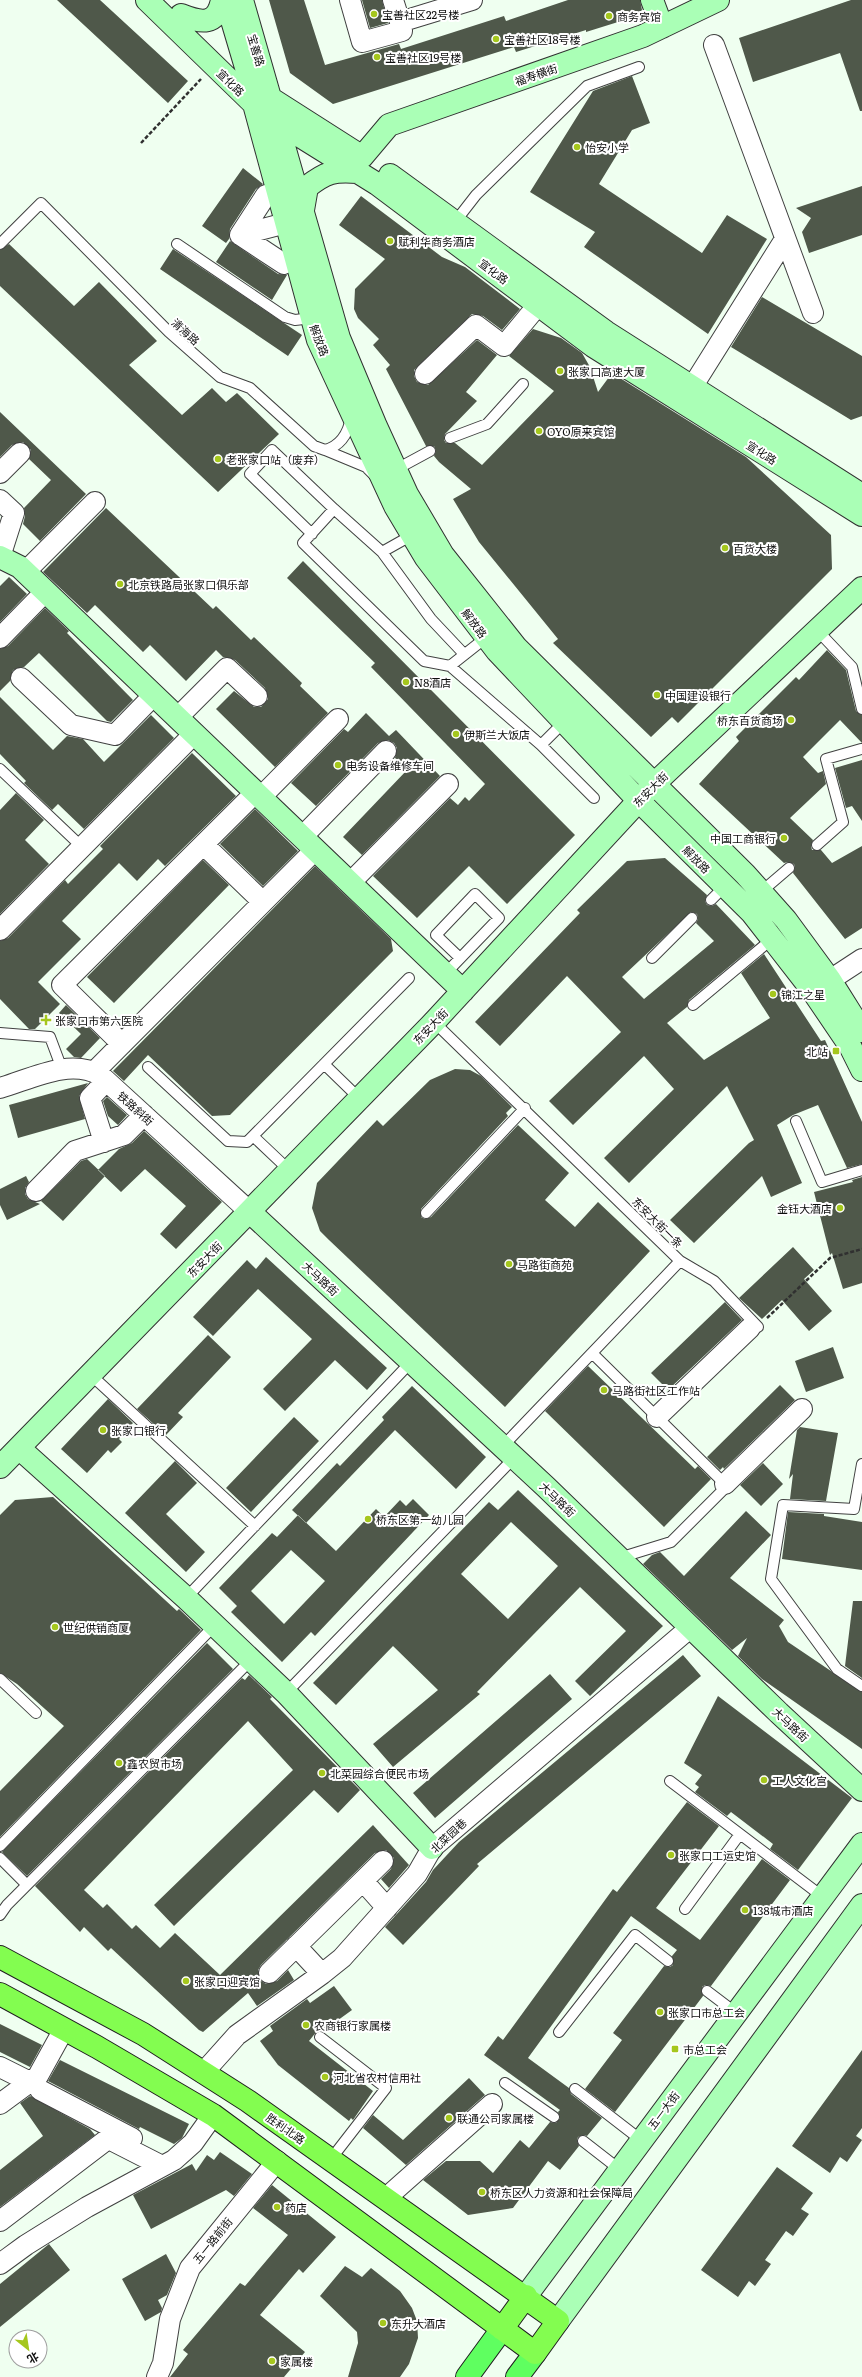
<svg xmlns="http://www.w3.org/2000/svg" width="862" height="2377" font-family="Literata,'Noto Sans SC',serif">
	<rect width="100%" height="100%" fill="#effff0"/>
	<path fill="#4f584a" fill-rule="evenodd" d="M57 0H100L188 81 168 103Z
		M269 0H304L325 65 399 44 401 49 504 16 506 21 568 0H640L642 10 634 17 586 32V30L516 52 514 47 333 104 290 73Z
		M362 0H382L388 23 370 28Z
		M851 0H862V111H860L840 53 753 82 739 38Z
		M632 76 650 123 632 130 599 184 702 253 727 215 767 239 708 334 584 247 595 232 530 192 593 91Z
		M243 168 263 184 256 189 230 229 229 239 226 243 202 226Z
		M862 186V235L809 253 802 232 811 218 796 208Z
		M361 196 442 257 465 267 520 309 502 330 483 316 472 314 414 370V376L417 382 428 385 477 340 497 355 466 392 477 401 445 434 444 440 446 443H455L482 465 554 391 509 356 533 329 561 338 582 353 590 367 598 392 612 373 746 457 831 535 832 569 678 723 672 717 651 737 553 643 558 639 479 542 453 499 471 489 439 462 434 456 436 451 434 446H426L386 369 390 365 373 345 379 339 358 318 354 309 355 289 385 259 339 225Z
		M230 241 278 274 287 275 272 300 216 262Z
		M9 244 74 306 99 282 157 341 129 365 182 415 212 388 226 402 237 393 279 434 218 492 0 286V250Z
		M173 249 302 335 288 356 160 269Z
		M762 297 862 356V416L851 420 731 347Z
		M0 412 86 494 40 541 23 524 25 516 24 508 51 480 29 459 31 450 23 442 12 445 0 457Z
		M106 508 213 609 216 606 251 640 254 637 302 683 300 686 328 713 275 767 216 709 234 691 254 707H261L268 699 265 688 235 660 223 657 216 650 186 681 150 645 143 652 95 605 87 613 43 572Z
		M303 561 575 835 507 904 469 866 417 918 373 876 450 798 458 805 465 797 469 801 485 784 371 667 375 663 287 578Z
		M9 577 27 594 0 622V586Z
		M45 608 69 631 67 633 133 700 111 722 107 721 39 653 24 667 13 670 10 681 0 691V649L8 646Z
		M827 650 846 670 856 711 862 715V743L840 720 803 757 818 773 823 771 826 784 790 818 813 840 811 846 812 850H821L832 863 862 846V928L845 939 793 873 795 867 794 864 788 862 784 863 699 784 739 741 736 737 796 677 799 680Z
		M0 697 53 750 67 736 83 739 104 762 151 715 174 738 84 829 58 804 52 810 24 783 26 781 0 754Z
		M366 713 389 736 396 730 440 776 362 855 343 837 407 770 395 758 397 748 394 743 388 740 378 743 316 806 291 783 344 729 348 732Z
		M192 753 236 796 165 866 158 859 137 881 119 863 62 921 81 939 38 982 60 1004 35 1029H29L0 999V941L8 938 65 880 68 884 103 849 100 846Z
		M862 760V821L852 806 846 808 835 768Z
		M16 793 44 820 25 840 49 864 0 914V810Z
		M255 809 298 851 263 886 220 844Z
		M665 858 707 895 705 901 707 905 712 906 716 904 755 945 689 1000 687 1007 667 1023 704 1060 770 1018 741 973 764 954 821 1041 825 1040 862 1122V1164L847 1168 818 1105 793 1115 777 1125 802 1183 771 1197 762 1176 694 1243 670 1220 749 1143 754 1140 727 1086 629 1183 604 1158 674 1089 644 1056 573 1125 549 1101 621 1032 567 976 500 1046 475 1022 580 913 577 910 627 861ZM691 912 697 914 698 919 696 923 714 941 644 999 622 977Z
		M203 860 229 885 114 1003 87 977Z
		M315 866 391 939 393 951 230 1115 212 1116 148 1055 124 1081 113 1071Z
		M66 1005 100 1038 81 1058 74 1057 66 1049 81 1034 59 1013Z
		M455 1069 470 1070 481 1076 512 1107 506 1113 508 1116 421 1209V1217L425 1219 431 1217 518 1125 569 1173 545 1200 575 1227 598 1202 650 1251 505 1407 329 1240 320 1231 312 1208 317 1183 377 1120 383 1126 430 1080Z
		M88 1083 79 1096 85 1119 18 1138 9 1105Z
		M107 1097 127 1115 118 1125 108 1116 103 1101Z
		M144 1131 222 1202 176 1249 160 1234 186 1206 145 1169 121 1192 98 1170 119 1149 132 1143Z
		M87 1159 105 1176 63 1221 41 1201 81 1161Z
		M26 1176 29 1182 25 1188V1194L28 1199 40 1204 7 1220 0 1205V1189Z
		M862 1177V1283L843 1289 832 1253 830 1255 814 1192 853 1182 852 1180Z
		M793 1247 814 1270 804 1279 832 1311 809 1331 782 1300 762 1319 739 1298Z
		M266 1257 387 1368 367 1390 335 1360 285 1411 263 1389 312 1339 258 1289 213 1336 193 1317 247 1260 256 1269Z
		M725 1302 742 1320 668 1390 651 1373Z
		M208 1335 231 1357 178 1413 183 1417 166 1435 137 1409Z
		M833 1347 844 1378 806 1392 795 1361Z
		M588 1366 695 1469 698 1466 711 1479 664 1527 545 1411Z
		M780 1385 795 1400 724 1469 723 1467 720 1470 707 1457Z
		M412 1386 486 1457 456 1489 395 1430 306 1523 292 1510 337 1463 340 1466 384 1420 382 1417Z
		M108 1399 133 1423 119 1439 122 1442 111 1453 108 1450 87 1473 61 1449Z
		M294 1417 319 1441 251 1512 226 1488Z
		M800 1427 838 1433 826 1501 790 1499 793 1474 789 1479 797 1430Z
		M175 1461 197 1483 166 1514 205 1552 186 1572 125 1513Z
		M763 1463 783 1484 761 1506 740 1485Z
		M518 1490 663 1626 590 1696 575 1681 626 1631 580 1587 477 1692 480 1694 393 1767 373 1744 438 1690 393 1646 336 1705 313 1683 489 1502 498 1510ZM511 1522 558 1566 508 1619 461 1574Z
		M53 1497 177 1611 179 1609 201 1630 0 1837V1791L64 1726 17 1684 0 1673V1515L15 1500Z
		M413 1499 429 1515 315 1636 311 1632 282 1662 231 1612 237 1606 219 1588 272 1533 277 1537 298 1515 336 1551 376 1509 384 1517 400 1500 406 1506ZM291 1550 325 1581 284 1624 251 1591Z
		M746 1511 771 1535 730 1578 784 1620 779 1626 788 1642 862 1692V1749L762 1679 738 1656 747 1638 732 1650 643 1564 652 1555 660 1552 684 1576Z
		M788 1512 824 1514V1516L862 1522V1570L782 1559Z
		M853 1601H862V1678L845 1666Z
		M207 1643 233 1669 27 1876 2 1852Z
		M683 1655 701 1676 477 1864 479 1866 403 1945 385 1927 426 1882 433 1870 459 1842Z
		M550 1674 572 1699 435 1818 413 1793Z
		M249 1675 272 1697 270 1699 360 1790 338 1813 314 1790 174 1926 154 1905 293 1770 248 1721 84 1890 103 1908 107 1904 132 1929 136 1925 160 1948 175 1933 220 1975 373 1825 409 1865 389 1888 381 1879 391 1869 394 1858 386 1850 375 1853 261 1965 258 1970 261 1981 266 1984 277 1981 288 1970 294 1980 257 2006 248 1993 203 2032 199 2030 111 1948 108 1951 84 1927 80 1932 35 1886 242 1678 245 1680Z
		M718 1696 852 1798 798 1870 770 1849 773 1844 731 1812 727 1816 695 1792 699 1787 695 1784 702 1775 684 1763Z
		M687 1802 719 1826 656 1908 700 1940 762 1859 790 1880 711 1986 705 1985 702 1987 703 1996 615 2112 585 2089 622 2040 613 2033 664 1966 670 1967 673 1965 672 1956 677 1950 631 1916 528 2058 569 2088 571 2094 602 2118 587 2136 584 2135 578 2137 577 2140 579 2146 560 2170 548 2161 513 2208 468 2215 423 2180 446 2161H480L493 2173 520 2140 529 2148 550 2122 556 2123 560 2118 558 2112 560 2110 484 2055 498 2036 503 2040 613 1889 617 1892Z
		M334 1986 352 2010 323 2031H317L309 2041 373 2091 353 2120 351 2118 349 2121 278 2065 260 2041 273 2031 270 2026 307 1999 310 2003Z
		M0 2024 42 2045 30 2067 0 2052Z
		M862 2050V2128L856 2136 862 2140 847 2162 840 2157 830 2173 792 2146Z
		M60 2060 189 2124 182 2138 174 2144 140 2127 139 2129 48 2081Z
		M469 2078 485 2095 406 2165 363 2128 373 2115 403 2140Z
		M30 2096 90 2129 95 2135 0 2207V2170L43 2136 20 2103Z
		M220 2152 252 2174 234 2196 226 2190 151 2229 133 2195 192 2164 196 2171 207 2155 214 2160Z
		M777 2167 813 2193 801 2209 809 2214 793 2236 786 2231 765 2260 771 2264 755 2286 749 2281 738 2297 701 2270Z
		M272 2185 336 2237 303 2273 299 2269 260 2315 305 2352 284 2377H170L188 2354 183 2350 240 2283 245 2286 288 2235 253 2208Z
		M49 2244 70 2270 0 2327V2284Z
		M166 2254 176 2273 167 2295 158 2300 162 2308 161 2312 145 2321 122 2279Z
		M345 2266 362 2277 371 2268 400 2291 412 2308 417 2321 418 2338 409 2364 400 2377H348L358 2343 357 2332 320 2296Z"/>
	<g fill="none" stroke-linecap="round" stroke-linejoin="round">
		<defs>
			<path id="lane" d="M455 222 476 195 587 86 639 67
				M0 244 41 203 169 332 220 377 250 388 314 446 325 450C340 446 348 434 351 418
				M177 244 285 317 295 320 312 318
				M450 438 487 424 523 384
				M325 450 366 467 374 475
				M393 471 430 451
				M312 534 250 474 272 450 334 509
				M382 552 414 534
				M817 630 852 667 862 709
				M464 654 431 619 382 552 334 509 303 543 424 661 450 666 541 745 565 721
				M450 666 488 636
				M541 745 594 798
				M0 769 82 847
				M817 845 843 822 826 759 861 749
				M761 892 789 868
				M711 900 725 886
				M652 958 692 918
				M445 974 499 918 475 894 436 935 460 958
				M693 1005 772 939
				M434 1022 680 1261 502 1447
				M0 1033 50 1037 62 1069
				M324 1064 360 1099
				M148 1067 228 1141 247 1142 409 978
				M796 1121 822 1182 862 1170
				M253 1136 290 1171
				M426 1213 525 1108
				M680 1261 714 1281 758 1327
				M592 1353 727 1486 671 1542 619 1558
				M91 1375 255 1526
				M862 1464 854 1509 783 1505 771 1579 837 1669 862 1686
				M186 1598 411 1362
				M0 1679 36 1713
				M286 1693 514 1458
				M670 1781 823 1897
				M0 1846 214 1626
				M0 1858 27 1885
				M685 1909 740 1834
				M0 1915 7 1905 251 1660
				M707 1991 736 2013
				M559 2032 635 1935 668 1961
				M320 2037 386 2088 331 2159
				M505 2083 554 2117
				M575 2089 641 2140
				M583 2141 619 2169"/>
			<path id="street" d="M350 0 362 42 402 31 400 22 472 0
				M393 0 400 22
				M714 45 813 313
				M266 195 240 235 284 264
				M240 235 286 223
				M425 374 476 325 504 346 538 305
				M684 400 785 239
				M0 473 20 453
				M0 500 14 513 0 557
				M25 572 95 502
				M0 638 45 592
				M21 678 71 725 115 735 154 695
				M177 718 227 668 257 696
				M260 798 338 719
				M302 837 386 751
				M204 845 263 902
				M350 883 448 784
				M0 930 194 734
				M830 980 862 959
				M122 1044 62 985 255 793
				M94 1072 315 850
				M0 1088C31 1079 69 1058 100 1075L250 1212
				M104 1142 90 1098 106 1081
				M36 1191 75 1151 124 1135 144 1115
				M657 1417 750 1328
				M725 1484 802 1409
				M363 1881 387 1908
				M296 1946 322 1974
				M269 1973 383 1861
				M0 2067 30 2082
				M203 2073 237 2035 322 1974 342 1958 417 1874 432 1848 691 1627
				M40 2090 132 2138
				M0 2104 38 2076 64 2029
				M386 2198 492 2104
				M0 2221 105 2141 111 2140 162 2166
				M0 2264 26 2245 87 2207 174 2160 193 2143 213 2115
				M157 2377 163 2363 170 2319 190 2268 277 2161"/>
			<path id="secondary" d="M147 0 254 104 279 123 377 184 593 346 862 515
				M226 0 250 81 254 104 318 340 395 506 426 558 497 651 638 800 752 913 812 990 850 1046 862 1070
				M242 0 339 338 375 424 407 494 443 555 516 647 745 874 786 920 830 980 862 1031
				M652 0 662 27
				M181 15C201 23 217 26 222 0
				M267 96 361 156
				M362 157 389 125 643 36 718 0
				M390 175 606 332 862 495
				M303 210 307 187C326 172 334 170 358 172
				M0 557 20 567 463 991
				M250 1212 546 1487 779 1713 862 1790
				M19 1448 186 1598 286 1693 432 1848
				M0 1467 434 1022 654 784 862 588
				M526 2296 862 1844
				M558 2321 862 1905"/>
			<path id="primary" d="M467 2377 502 2329
				M517 2377 535 2353"/>
			<path id="highway" d="M0 1957 143 2034 248 2101 558 2321 535 2353 213 2115 97 2047 0 1994
				M502 2329 526 2296"/>
		</defs>
		<use href="#lane" stroke="#414141" stroke-width="12"/>
		<use href="#street" stroke="#414141" stroke-width="22"/>
		<use href="#secondary" stroke="#303030" stroke-width="24"/>
		<use href="#primary" stroke="#1f1f1f" stroke-width="24"/>
		<use href="#highway" stroke="#1f1f1f" stroke-width="24"/>
		<path stroke="#303030" stroke-width="2.5" stroke-dasharray="4 2" stroke-linecap="butt" d="M141 143 201 79
			M767 1318 830 1258 862 1249"/>
		<use href="#lane" stroke="#fff" stroke-width="10"/>
		<use href="#street" stroke="#fff" stroke-width="20"/>
		<use href="#secondary" stroke="#aaffb6" stroke-width="22"/>
		<use href="#primary" stroke="#5fff60" stroke-width="22"/>
		<use href="#highway" stroke="#83fd50" stroke-width="22"/>
	</g>
	<g fill="#a5c71d" stroke="#fff" stroke-width="1.5">
		<circle cx="374" cy="14" r="4"/>
		<circle cx="609" cy="16" r="4"/>
		<circle cx="496" cy="39" r="4"/>
		<circle cx="377" cy="57" r="4"/>
		<circle cx="577" cy="147" r="4"/>
		<circle cx="390" cy="241" r="4"/>
		<circle cx="560" cy="371" r="4"/>
		<circle cx="539" cy="431" r="4"/>
		<circle cx="218" cy="459" r="4"/>
		<circle cx="725" cy="548" r="4"/>
		<circle cx="120" cy="584" r="4"/>
		<circle cx="406" cy="682" r="4"/>
		<circle cx="657" cy="695" r="4"/>
		<circle cx="791" cy="720" r="4"/>
		<circle cx="456" cy="734" r="4"/>
		<circle cx="338" cy="765" r="4"/>
		<circle cx="784" cy="838" r="4"/>
		<circle cx="773" cy="994" r="4"/>
		<path d="M44 1014h4v4h4v4h-4v4h-4v-4h-4v-4h4z"/>
		<rect x="832" y="1047" width="8" height="8" rx="2"/>
		<circle cx="840" cy="1208" r="4"/>
		<circle cx="509" cy="1264" r="4"/>
		<circle cx="604" cy="1390" r="4"/>
		<circle cx="103" cy="1430" r="4"/>
		<circle cx="368" cy="1519" r="4"/>
		<circle cx="55" cy="1627" r="4"/>
		<circle cx="119" cy="1763" r="4"/>
		<circle cx="322" cy="1773" r="4"/>
		<circle cx="764" cy="1780" r="4"/>
		<circle cx="671" cy="1855" r="4"/>
		<circle cx="745" cy="1910" r="4"/>
		<circle cx="186" cy="1981" r="4"/>
		<circle cx="660" cy="2012" r="4"/>
		<circle cx="306" cy="2025" r="4"/>
		<rect x="671" y="2045" width="8" height="8" rx="2"/>
		<circle cx="325" cy="2077" r="4"/>
		<circle cx="449" cy="2118" r="4"/>
		<circle cx="482" cy="2192" r="4"/>
		<circle cx="277" cy="2207" r="4"/>
		<circle cx="383" cy="2323" r="4"/>
		<circle cx="272" cy="2361" r="4"/>
	</g>
	<g text-anchor="middle" dominant-baseline="central" stroke-width="4" stroke-linejoin="round" paint-order="stroke">
		<g font-size="11" fill="#0e0e0e" stroke="#fff" text-anchor="start">
			<text x="382" y="14">宝善社区22号楼</text>
			<text x="617" y="16">商务宾馆</text>
			<text x="504" y="39">宝善社区18号楼</text>
			<text x="385" y="57">宝善社区19号楼</text>
			<text x="585" y="147">怡安小学</text>
			<text x="398" y="241">赋利华商务酒店</text>
			<text x="568" y="371">张家口高速大厦</text>
			<text x="547" y="431">OYO原来宾馆</text>
			<text x="226" y="459">老张家口站（废弃）</text>
			<text x="733" y="548">百货大楼</text>
			<text x="128" y="584">北京铁路局张家口俱乐部</text>
			<text x="414" y="682">N8酒店</text>
			<text x="665" y="695">中国建设银行</text>
			<text x="783" y="720" text-anchor="end">桥东百货商场</text>
			<text x="464" y="734">伊斯兰大饭店</text>
			<text x="346" y="765">电务设备维修车间</text>
			<text x="776" y="838" text-anchor="end">中国工商银行</text>
			<text x="781" y="994">锦江之星</text>
			<text x="55" y="1020">张家口市第六医院</text>
			<text x="828" y="1051" text-anchor="end">北站</text>
			<text x="832" y="1208" text-anchor="end">金钰大酒店</text>
			<text x="517" y="1264">马路街商苑</text>
			<text x="612" y="1390">马路街社区工作站</text>
			<text x="111" y="1430">张家口银行</text>
			<text x="376" y="1519">桥东区第一幼儿园</text>
			<text x="63" y="1627">世纪供销商厦</text>
			<text x="127" y="1763">鑫农贸市场</text>
			<text x="330" y="1773">北菜园综合便民市场</text>
			<text x="772" y="1780">工人文化宫</text>
			<text x="679" y="1855">张家口工运史馆</text>
			<text x="753" y="1910">138城市酒店</text>
			<text x="194" y="1981">张家口迎宾馆</text>
			<text x="668" y="2012">张家口市总工会</text>
			<text x="314" y="2025">农商银行家属楼</text>
			<text x="683" y="2049">市总工会</text>
			<text x="333" y="2077">河北省农村信用社</text>
			<text x="457" y="2118">联通公司家属楼</text>
			<text x="490" y="2192">桥东区人力资源和社会保障局</text>
			<text x="285" y="2207">药店</text>
			<text x="391" y="2323">东升大酒店</text>
			<text x="280" y="2361">家属楼</text>
		</g>
		<g font-size="11" fill="#0e0e0e" stroke="#fff">
			<text transform="translate(257 50) rotate(73)">宝善路</text>
			<text transform="translate(536 74) rotate(-19)">福寿横街</text>
			<text transform="translate(231 82) rotate(44)">宣化路</text>
			<text transform="translate(494 271) rotate(37)">宣化路</text>
			<text transform="translate(186 331) rotate(42)">清海路</text>
			<text transform="translate(320 340) rotate(69)">解放路</text>
			<text transform="translate(762 452) rotate(32)">宣化路</text>
			<text transform="translate(475 623) rotate(53)">解放路</text>
			<text transform="translate(650 789) rotate(-45)">东安大街</text>
			<text transform="translate(697 859) rotate(45)">解放路</text>
			<text transform="translate(430 1026) rotate(-46)">东安大街</text>
			<text transform="translate(136 1108) rotate(42)">铁路斜街</text>
			<text transform="translate(658 1222) rotate(45)">东安大街一条</text>
			<text transform="translate(204 1259) rotate(-46)">东安大街</text>
			<text transform="translate(321 1278) rotate(43)">大马路街</text>
			<text transform="translate(558 1499) rotate(44)">大马路街</text>
			<text transform="translate(791 1724) rotate(43)">大马路街</text>
			<text transform="translate(448 1835) rotate(-43)">北菜园巷</text>
			<text transform="translate(663 2110) rotate(-53)">五一大街</text>
			<text transform="translate(286 2128) rotate(35)">胜利北路</text>
			<text transform="translate(212 2240) rotate(-51)">五一路前街</text>
		</g>
	</g>
	<g transform="translate(28 2349) rotate(150)"><circle r="19" fill="#ffffff" stroke="#9f9f9f"/>
	<path d="M0-3L7 15L0 10L-7 15Z" fill="#a5c71d"/>
	<text y="-6" font-size="11" font-weight="bold" text-anchor="middle" fill="#0e0e0e">北</text>
	</g>
</svg>
